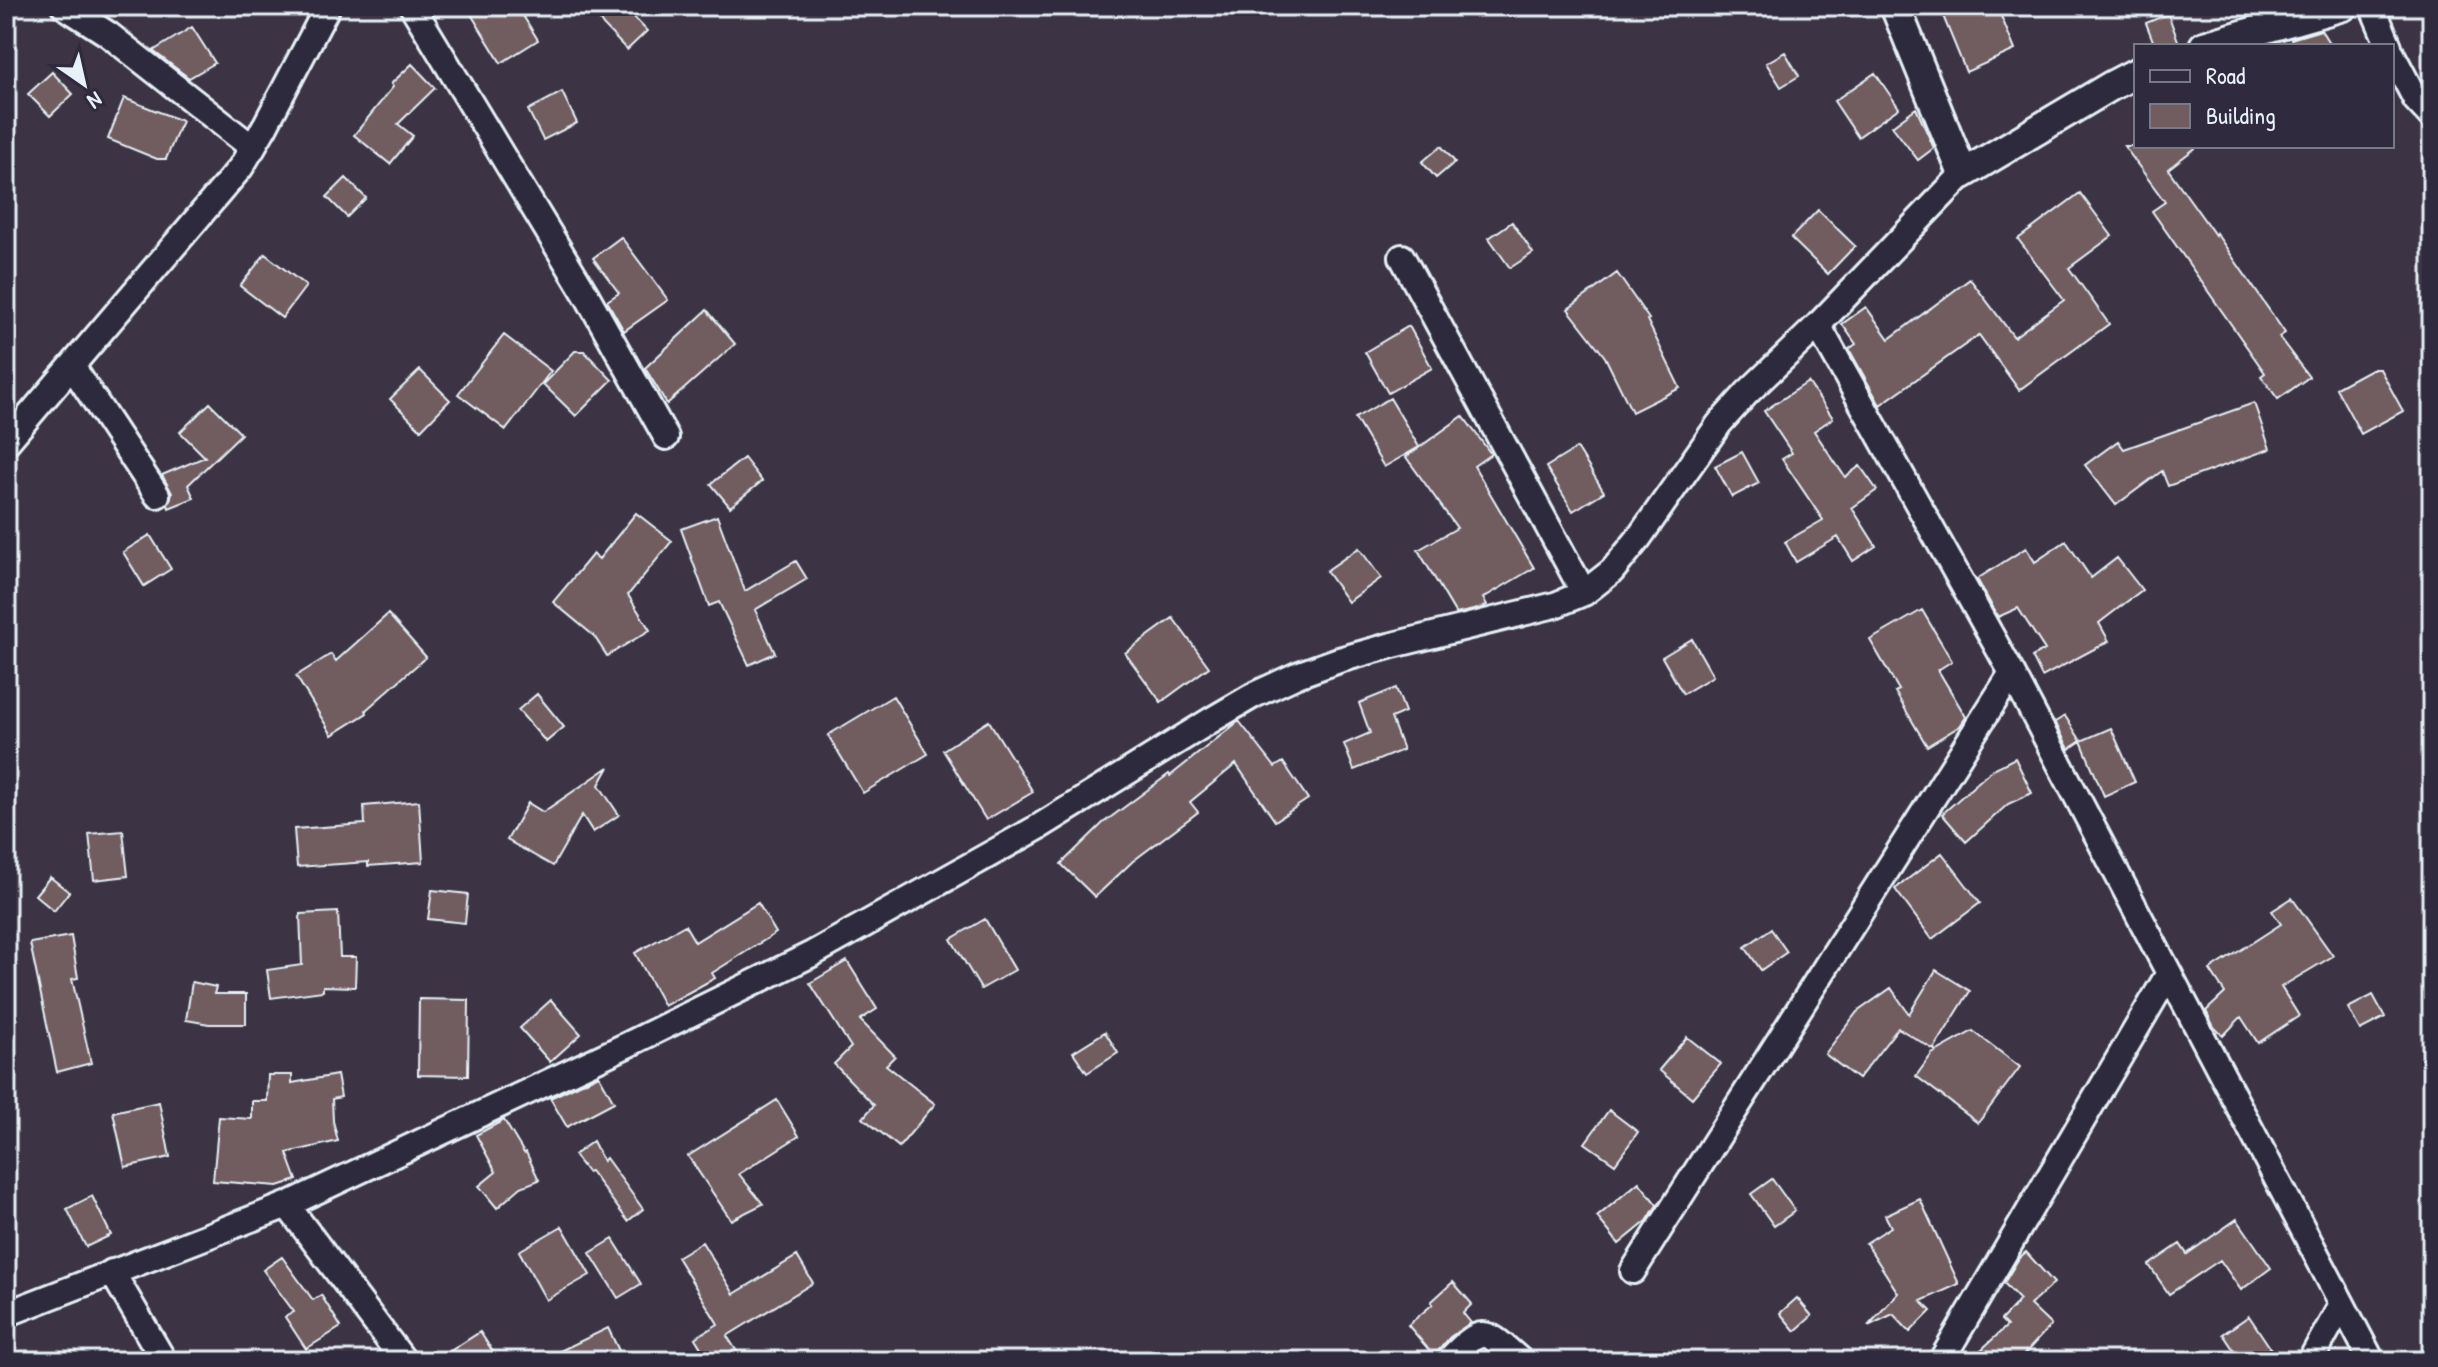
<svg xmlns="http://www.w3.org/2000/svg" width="2438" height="1367" font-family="'Patrick Hand',sans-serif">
	<rect width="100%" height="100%" fill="#3c3444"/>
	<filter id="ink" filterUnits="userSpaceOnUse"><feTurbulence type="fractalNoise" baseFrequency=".0125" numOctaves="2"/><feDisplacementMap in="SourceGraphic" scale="16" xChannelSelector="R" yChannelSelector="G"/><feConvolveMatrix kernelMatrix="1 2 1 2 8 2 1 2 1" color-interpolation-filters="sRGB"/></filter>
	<g filter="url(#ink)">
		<path fill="#715c5f" stroke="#e8f1f8" stroke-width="2" d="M466 6H517L538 40 501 63Z
			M591 6H623L647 31 627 50 603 25Z
			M1939 6H1997L2015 50 1966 72Z
			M2168 14 2180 46H2155L2146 23Z
			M192 27 215 63 189 78 153 51Z
			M2321 30 2331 46H2294L2291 39Z
			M1785 52 1799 76 1781 87 1766 63Z
			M412 64 435 88 398 124 413 136 390 164 354 135 393 87 391 84Z
			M52 72 73 94 50 116 28 94Z
			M1875 73 1899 108 1858 137 1834 101Z
			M562 92 577 123 543 140 528 110Z
			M124 98 182 121 166 159H157L108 139Z
			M1916 108 1934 148 1918 160 1892 126Z
			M1441 146 1455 162 1436 178 1422 162Z
			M2124 146H2198L2168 169 2215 235 2216 233 2285 333 2279 337 2309 377 2278 399 2261 376 2265 373 2152 211 2165 202Z
			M346 178 366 198 347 217 327 197Z
			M2080 193 2112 236 2069 268 2109 324 2019 390 1979 335 1880 405 1849 349 1856 344 1842 324 1866 307 1889 339 1970 279 2014 337 2064 300 2018 239Z
			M1818 210 1855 246 1828 274 1791 238Z
			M1512 222 1533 253 1510 268 1489 238Z
			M621 237 668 300 624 331 607 301 619 293 593 258Z
			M265 254 306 286 282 318 240 286Z
			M1617 273 1649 319 1647 320 1680 388 1632 412 1605 357 1568 309Z
			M707 310 735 344 667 404 645 368Z
			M1409 326 1432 368 1388 393 1365 352Z
			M504 335 551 371 506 430 458 394Z
			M575 351H584L612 380 576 416 543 384Z
			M2371 369H2380L2403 411 2361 434 2336 388Z
			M420 370 450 400 421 430 390 399Z
			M1808 382 1833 418 1814 431 1845 477 1860 466 1877 490 1852 508 1876 546 1853 561 1838 537 1796 562 1785 542 1823 520 1782 459 1792 453 1764 411Z
			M1390 398 1419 447 1384 467 1355 418Z
			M210 403 241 434 188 485 194 498 169 508 168 505 172 493 162 475 205 457 180 432Z
			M2254 403 2270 449 2168 486 2162 471 2116 505 2085 465 2118 441 2124 449Z
			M1463 416 1491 454 1474 466 1534 568 1483 598 1487 605 1482 608 1456 614 1418 550 1457 528 1406 457Z
			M1577 448 1604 492 1573 511 1546 467Z
			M1742 452 1759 483 1732 497 1715 466Z
			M744 458 762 481 730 507 711 484Z
			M636 513 672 541 628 595 650 630 607 656 594 636 553 602 593 554 599 559Z
			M717 516 745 591 796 561 807 579 755 610 775 653 749 665 719 602 709 606 681 529Z
			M150 535 171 569 144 586 123 552Z
			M2066 541 2091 578 2117 558 2142 590 2099 623 2109 641 2042 677 2032 657 2045 650 2018 608 1998 617 1977 579 2026 548 2035 562Z
			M1359 548 1381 578 1348 602 1326 571Z
			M1922 610 1952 661 1938 670 1966 717 1960 726 1927 746 1895 692 1899 690 1870 640Z
			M388 614 426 657 366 710 367 713 332 735 296 676 331 654 336 661Z
			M1173 618 1209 667 1161 702 1125 653Z
			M1692 639 1713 676 1683 694 1662 657Z
			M1396 688 1405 712 1391 718 1403 750 1354 770 1344 744 1370 733 1359 703Z
			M537 694 564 727 546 742 518 710Z
			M893 696 928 754 863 793 828 735Z
			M2065 716 2081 741 2069 749 2055 722Z
			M989 721 1033 792 986 820 943 750Z
			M1239 721 1275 767 1283 762 1308 799 1275 821 1236 764 1190 802 1198 812 1133 861 1095 897 1061 864 1103 823 1169 774 1170 776Z
			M2111 728 2135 782 2104 796 2081 741Z
			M2015 758 2032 793 2008 804 1966 842 1942 814 1993 769Z
			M609 767 599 785 619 815 593 832 582 815 553 866 507 840 528 803 543 812Z
			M419 801 423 862 368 866V862L297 867 294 829 365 824 364 806Z
			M123 831 128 876 94 880 89 834Z
			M1942 853 1980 903 1932 939 1895 889Z
			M50 877 69 892 54 911 35 895Z
			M432 890 468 894 465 923 428 919Z
			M2292 898 2333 956 2281 987 2299 1016 2258 1043 2241 1017 2223 1036 2214 1027 2206 1011 2225 993 2210 970 2281 924 2272 911Z
			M758 903 776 933 712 973 715 978 664 1006 635 953 685 925 695 942Z
			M338 912 340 957H356L355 987 323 986V991L271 998 267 970 302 965 300 914Z
			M985 919 1015 970 981 989 951 939Z
			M1771 929 1787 952 1761 970 1745 947Z
			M71 936 78 978 72 979 91 1063 57 1072 30 943Z
			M847 961 877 1009 860 1020 895 1056 886 1065 935 1104 899 1147 863 1118 874 1105 834 1064 851 1047 810 983Z
			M1936 970 1970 991 1934 1049 1936 1051 1898 1028 1858 1079 1825 1054 1857 1012 1891 988 1909 1014Z
			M192 982 216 987 214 994H246V1024H209L186 1020Z
			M2373 995 2385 1017 2360 1030 2348 1008Z
			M419 999 469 1000 468 1076 418 1075Z
			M551 1000 581 1034 550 1062 520 1028Z
			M1973 1031 2020 1067 1978 1123 1916 1076 1932 1054Z
			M1105 1032 1118 1053 1087 1073 1073 1052Z
			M1687 1037 1721 1064 1692 1098 1659 1070Z
			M268 1075H292V1083L337 1075 341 1097 332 1099 333 1121 338 1141 287 1153 297 1180 278 1186 213 1181 219 1117 252 1119V1101H267Z
			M599 1075 614 1102 567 1127 550 1098Z
			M777 1100 799 1136 739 1174 763 1204 731 1220 688 1156Z
			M159 1102 170 1157 125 1167 113 1112Z
			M1609 1110 1638 1132 1615 1164 1585 1143Z
			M504 1120 524 1153 526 1152 539 1180 521 1187 497 1208 479 1186 496 1172 476 1135Z
			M593 1141 603 1161 606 1158 643 1209 628 1221 590 1171 587 1172 574 1155Z
			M1772 1179 1795 1211 1774 1226 1751 1194Z
			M1639 1182 1657 1205 1647 1221 1619 1244 1597 1217Z
			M92 1196 111 1235 86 1247 67 1209Z
			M1920 1199 1959 1284 1921 1301 1931 1311 1910 1332 1893 1314 1868 1326 1898 1293 1866 1243 1891 1227 1885 1215Z
			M2237 1219 2271 1268 2241 1290 2220 1260 2169 1294 2149 1265 2180 1244 2187 1254Z
			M562 1226 590 1275 546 1300 519 1251Z
			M613 1239 641 1284 618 1298 590 1253Z
			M702 1242 734 1294 797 1256 813 1283 727 1336 743 1361H709L695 1338 718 1324 677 1257Z
			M2026 1252 2054 1283 2030 1305 2051 1325 2018 1361H1969L2007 1326 2001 1320 2020 1300 2004 1283 2019 1258Z
			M282 1257 313 1300 321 1295 341 1327 306 1349 285 1317 294 1312 263 1270Z
			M1453 1282 1472 1304 1463 1313 1471 1323 1450 1337 1434 1356 1408 1325 1433 1304 1431 1302Z
			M1797 1298 1812 1316 1795 1331 1780 1313Z
			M2249 1316 2279 1361H2241L2223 1334Z
			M608 1328 624 1361H539Z
			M480 1332 499 1361H435Z"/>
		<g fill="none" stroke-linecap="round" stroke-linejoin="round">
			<defs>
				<path id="minor" d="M64 6 108 34 253 148
					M412 6 587 296 666 437
					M2372 6 2389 46
					M2392 54 2416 100 2432 117
					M1402 257 1584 593
					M1818 325 2012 673 2372 1361
					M72 366 157 495
					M6 443 241 167 264 128 328 6
					M287 1205 404 1361
					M1633 1271 2012 673
					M112 1272 164 1361
					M6 1314 287 1205 627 1045 812 954 1037 828 1213 719 1254 695 1297 675 1339 660 1389 646 1555 605 1584 593 1612 571 1638 539 1719 424 1747 393 1818 325 1963 174
					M1448 1361C1484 1323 1485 1330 1521 1361
					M1941 1361 2169 973
					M2310 1361 2342 1304"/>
				<path id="tertiary" d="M1895 6 1963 174 2111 86 2136 73
					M2204 46 2343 6"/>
			</defs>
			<use href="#minor" stroke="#e8f1f8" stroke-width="30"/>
			<use href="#tertiary" stroke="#e8f1f8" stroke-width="34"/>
			<use href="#minor" stroke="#2f2a3d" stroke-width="24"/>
			<use href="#tertiary" stroke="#2f2a3d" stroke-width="28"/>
		</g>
	</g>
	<rect width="2438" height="1367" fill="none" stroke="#2f2a3d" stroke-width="32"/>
	<rect x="16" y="16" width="2406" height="1335" fill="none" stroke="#e8f1f8" stroke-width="3" filter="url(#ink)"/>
	<rect x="2134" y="44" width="260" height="104" fill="#2f2a3d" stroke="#797a88" stroke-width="2"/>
	<rect x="2150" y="70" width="40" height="12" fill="#2f2a3d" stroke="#797a88" stroke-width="2"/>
	<text x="2206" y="84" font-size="24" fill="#e8f1f8">Road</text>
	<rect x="2150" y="104" width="40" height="24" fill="#715c5f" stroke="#797a88" stroke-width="2"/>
	<text x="2206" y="124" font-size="24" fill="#e8f1f8">Building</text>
	<g transform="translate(84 84) rotate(146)" stroke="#2f2a3d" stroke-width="6" paint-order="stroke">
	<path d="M0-6L14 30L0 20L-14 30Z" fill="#e8f1f8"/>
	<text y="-12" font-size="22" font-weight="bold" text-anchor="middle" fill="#e8f1f8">N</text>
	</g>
</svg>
